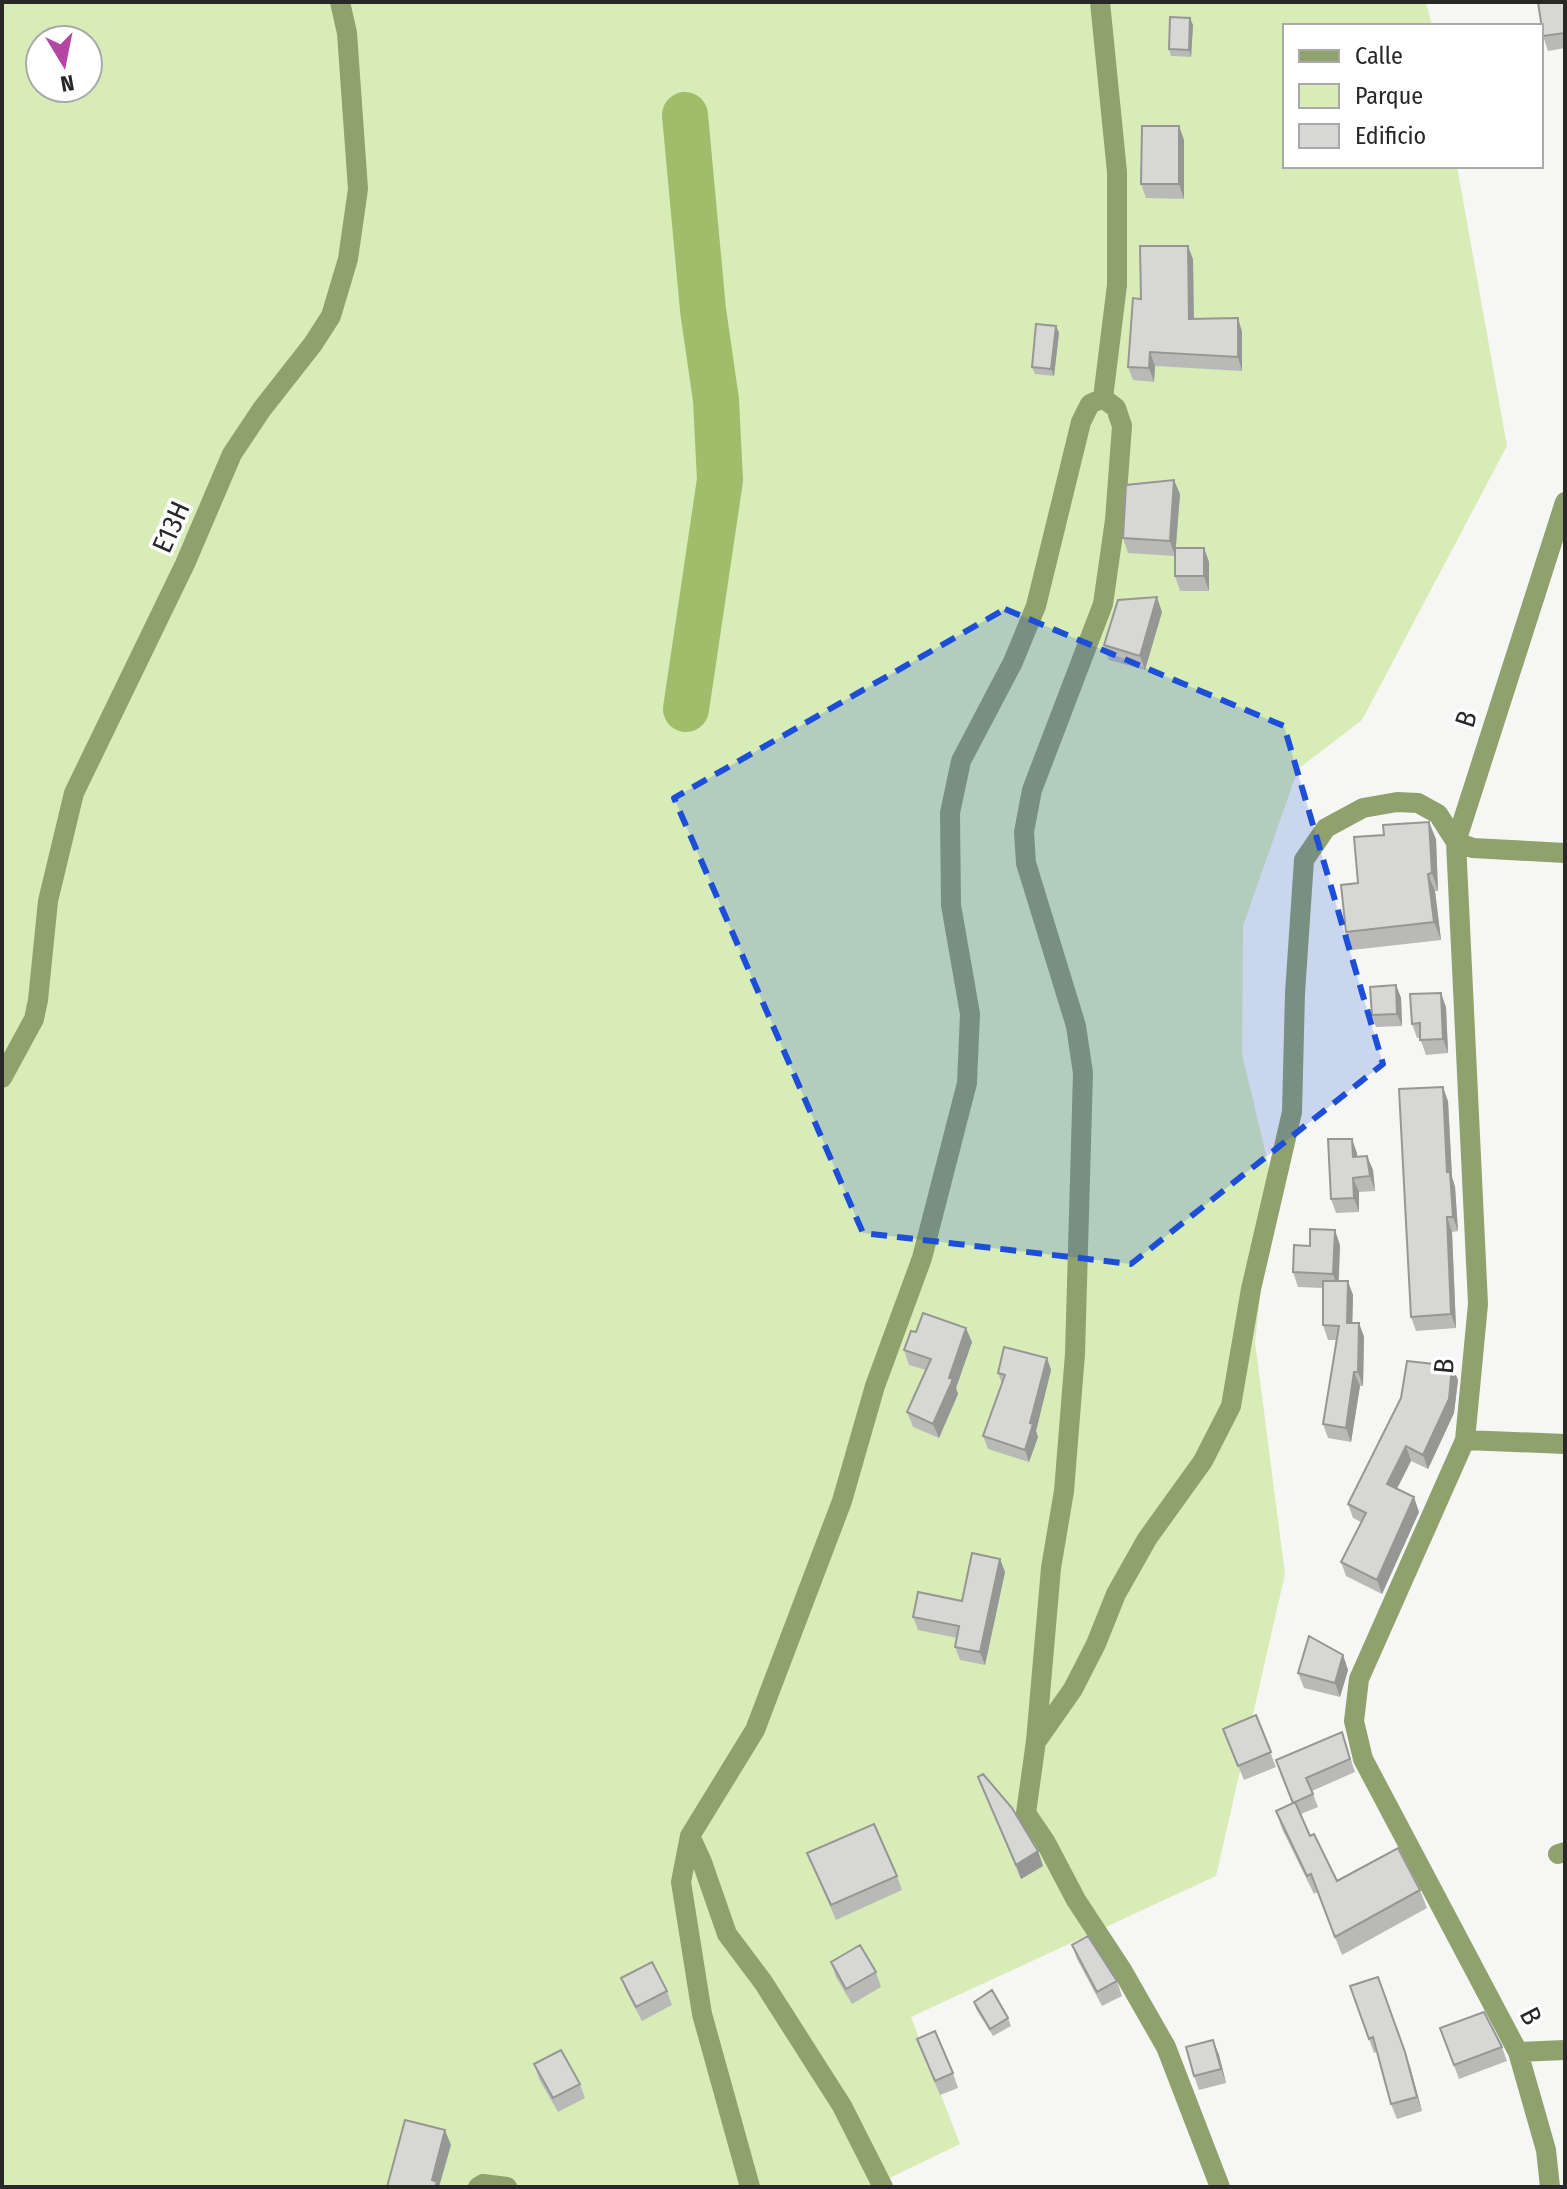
<svg xmlns="http://www.w3.org/2000/svg" width="1567" height="2189" font-family="'Fira Sans Condensed',sans-serif">
	<rect width="100%" height="100%" fill="#f6f7f4"/>
	<path fill="#d8ecb7" fill-rule="evenodd" d="M2 2H1426L1432 26H1285V166H1457L1507 446 1362 720 1298 769 1243 926 1242 1054 1273 1184 1255 1342 1285 1574 1216 1876 911 2017 960 2144 871 2187H2ZM40 40H88V88H40Z"/>
	<g fill="none" stroke-linecap="round" stroke-linejoin="round">
		<path stroke="#a1bd6b" stroke-width="46" d="M685 115 703 310 716 400 720 480 686 709"/>
		<path stroke="#8fa16c" stroke-width="20" d="M1100 2 1117 172V285L1103 398
			M1103 398 1116 408 1122 426 1115 520 1103 604 1032 790 1024 832 1026 863 1076 1026 1083 1073 1075 1354 1064 1491 1051 1568 1036 1741 1026 1813 1045 1841 1076 1900 1122 1970 1166 2047 1220 2187
			M1456 842 1473 848 1565 853
			M2 1078 34 1019 38 1000 48 901 74 793 185 564 232 454 262 409 313 344 331 316 348 259 358 189 347 33 340 2
			M1465 1440 1565 1444
			M1038 1739 1073 1689 1096 1644 1116 1594 1147 1539 1203 1461 1231 1406 1251 1289 1292 1112 1295 993 1304 860 1326 828 1363 808 1397 802 1418 803 1438 814 1456 842
			M690 1836 702 1862 727 1934 763 1982 842 2106 883 2187
			M1558 1854 1565 1852
			M1518 2052 1565 2050
			M478 2187 483 2184 507 2187
			M750 2187 702 2014 681 1882 690 1836 755 1730 842 1501 875 1386 922 1258 967 1083 970 1014 951 905 950 813 961 761 1013 662 1036 606 1081 422 1090 404 1103 398
			M1550 2187 1546 2150 1518 2052 1363 1759 1354 1721 1359 1679 1465 1440 1478 1304 1456 842 1565 502"/>
	</g>
	<path fill="#b9bab7" d="M1565 2V48L1548 51 1543 36Z
		M1193 25 1191 57 1171 56 1169 49Z
		M1179 126 1184 140V199L1146 198 1141 184Z
		M1193 259 1194 319 1238 318 1242 332V371L1155 366 1154 382 1133 380 1128 367 1141 299Z
		M1056 326 1059 333 1054 376 1035 374 1032 367Z
		M1180 494 1176 548H1204L1209 562V591H1180L1175 576V556L1128 553 1123 538Z
		M1162 612 1145 670 1109 660 1104 645Z
		M1436 839 1438 891H1435L1441 940 1352 950 1346 932 1358 883Z
		M1396 985 1401 998 1402 1026 1376 1027 1372 1015Z
		M1446 1007 1448 1053 1426 1055 1420 1038H1417L1412 1024Z
		M1448 1101 1452 1177 1455 1187 1458 1231 1452 1232 1456 1328 1416 1331 1411 1317Z
		M1357 1153V1156H1367L1373 1170 1375 1191 1359 1192V1212L1336 1213 1331 1199Z
		M1340 1245 1339 1281 1353 1295 1352 1323H1359L1364 1337 1363 1386H1360L1351 1442 1328 1438 1323 1424 1336 1340H1328L1323 1325V1288L1298 1287 1293 1272 1310 1246Z
		M916 1332 972 1342 956 1388 958 1394 939 1438 913 1427 907 1412 926 1370 909 1365 904 1350Z
		M1047 1358 1051 1370 1036 1431 1038 1437 1029 1462 988 1449 983 1436 1002 1384 998 1373Z
		M1452 1366 1458 1380 1454 1413 1428 1469 1411 1461 1397 1489 1419 1512 1382 1594 1346 1576 1341 1562 1361 1522 1353 1518 1348 1504Z
		M1000 1559 1005 1572 985 1665 960 1660 955 1647 957 1638 918 1630 913 1617 962 1601Z
		M1343 1655 1348 1670 1340 1697 1304 1688 1298 1673Z
		M1256 1715 1276 1767 1244 1780 1223 1729Z
		M1342 1732 1355 1772 1312 1791 1318 1807 1301 1814 1310 1836 1337 1881 1420 1890 1427 1908 1342 1955 1317 1892 1314 1894 1282 1829 1276 1811 1292 1803 1280 1773Z
		M978 1777 1038 1851 1043 1866 1021 1879Z
		M807 1853 897 1876 902 1890 836 1920Z
		M1072 1945 1117 1981 1122 1996 1102 2006 1077 1959Z
		M831 1962 876 1972 881 1987 852 2004 836 1977Z
		M621 1978 667 1991 672 2005 642 2021 627 1993Z
		M1350 1986 1410 2067 1422 2111 1397 2119 1391 2104 1377 2052 1374 2053Z
		M974 2002 1008 2018 1011 2026 993 2036 976 2009Z
		M1440 2028 1502 2047 1507 2061 1459 2079Z
		M917 2039 953 2073 958 2088 940 2095Z
		M1213 2040 1219 2055 1226 2083 1199 2090 1194 2076Z
		M534 2064 580 2084 585 2098 558 2112 539 2079Z"/>
	<path fill="#969795" d="M1190 18 1193 25 1191 57 1189 50Z
		M1179 126 1184 140V199L1179 184Z
		M1188 246 1193 259 1194 332 1189 319Z
		M1238 318 1242 332V371L1238 357Z
		M1056 326 1059 333 1054 376 1051 369Z
		M1150 352 1155 366 1154 382 1149 368Z
		M1174 480 1180 494 1175 556 1170 541Z
		M1204 548 1209 562V591L1204 576Z
		M1157 597 1162 612 1145 670 1140 656Z
		M1429 822 1436 839 1438 891 1432 873Z
		M1428 874 1435 891 1441 940 1434 922Z
		M1396 985 1401 998 1402 1026 1397 1014Z
		M1441 993 1446 1007 1448 1053 1443 1039Z
		M1443 1087 1448 1101 1452 1177 1455 1187 1458 1231 1453 1217 1447 1172Z
		M1352 1139 1357 1153 1358 1171 1353 1157Z
		M1367 1156 1373 1170 1375 1191 1370 1176Z
		M1353 1178 1359 1192V1212L1354 1198Z
		M1447 1217 1452 1232 1456 1328 1451 1314Z
		M1335 1230 1340 1245 1338 1289 1333 1274Z
		M1348 1281 1353 1295 1352 1337 1347 1323Z
		M1359 1323 1364 1337 1363 1386 1358 1372Z
		M966 1328 972 1342 956 1388 958 1394 939 1438 933 1424Z
		M1047 1358 1051 1370 1036 1431 1038 1437 1029 1462 1025 1450 1030 1423Z
		M1452 1366 1458 1380 1454 1413 1428 1469 1423 1455Z
		M1354 1372 1360 1386 1351 1442 1346 1428Z
		M1406 1446 1411 1461 1392 1498 1387 1484Z
		M1414 1497 1419 1512 1382 1594 1377 1580Z
		M1000 1559 1005 1572 985 1665 980 1652Z
		M1343 1655 1348 1670 1340 1697 1335 1683Z
		M1038 1851 1043 1866 1021 1879 1016 1865Z
		M1378 1977 1410 2067 1422 2111 1417 2097Z
		M1213 2040 1219 2055 1226 2083 1221 2069Z
		M445 2130 451 2145 439 2187H434L432 2180Z"/>
	<path fill="#d7d8d5" stroke="#969795" stroke-width="2" d="M1538 2H1565V33L1543 36Z
		M1170 17 1190 18 1189 50 1169 49Z
		M1142 126H1179V184H1141Z
		M1140 246H1188L1189 319 1238 318V357L1150 352 1149 368 1128 367 1133 298 1141 299Z
		M1036 324 1056 326 1051 369 1032 367Z
		M1174 480 1170 541 1123 538 1126 485Z
		M1175 548H1204V576H1175Z
		M1157 597 1140 656 1104 645 1118 600Z
		M1429 822 1432 873 1428 874 1434 922 1346 932 1341 885 1358 883 1354 837 1384 835 1383 825Z
		M1396 985 1397 1014 1372 1015 1370 987Z
		M1441 993 1443 1039 1420 1040V1023L1412 1024 1410 994Z
		M1443 1087 1447 1172H1450L1453 1217H1447L1451 1314 1411 1317 1399 1089Z
		M1328 1139H1352L1353 1157 1367 1156 1370 1176 1353 1178 1354 1198 1331 1199Z
		M1310 1229 1335 1230 1333 1274 1293 1272 1294 1245 1310 1246Z
		M1323 1281H1348L1347 1323H1359L1358 1372H1354L1346 1428 1323 1424 1339 1326 1323 1325Z
		M923 1313 966 1328 949 1378 953 1379 933 1424 907 1412 931 1359 904 1350 911 1331 916 1332Z
		M1004 1347 1047 1358 1030 1423 1033 1424 1025 1450 983 1436 1005 1375 998 1373Z
		M1407 1361 1452 1366 1449 1399 1423 1455 1406 1446 1387 1484 1414 1497 1377 1580 1341 1562 1366 1513 1348 1504 1401 1398Z
		M972 1553 1000 1559 980 1652 955 1647 959 1626 913 1617 918 1592 962 1601Z
		M1309 1636 1343 1655 1335 1683 1298 1673Z
		M1256 1715 1271 1752 1238 1766 1223 1729Z
		M1342 1732 1350 1759 1306 1778 1313 1794 1293 1803 1276 1760Z
		M983 1774 1012 1808 1038 1851 1016 1865 978 1777Z
		M1295 1802 1310 1836 1314 1834 1337 1881 1398 1848 1420 1890 1335 1937 1311 1874 1307 1876 1276 1811Z
		M874 1824 897 1876 831 1905 807 1853Z
		M1088 1936 1117 1981 1097 1992 1072 1945Z
		M860 1945 876 1972 846 1989 831 1962Z
		M652 1962 667 1991 636 2007 621 1978Z
		M1378 1977 1405 2052 1417 2097 1391 2104 1373 2037 1369 2039 1350 1986Z
		M992 1990 1008 2018 990 2029 974 2002Z
		M1484 2012 1502 2047 1454 2065 1440 2028Z
		M935 2031 953 2073 935 2081 917 2039Z
		M1213 2040 1221 2069 1194 2076 1186 2047Z
		M561 2050 580 2084 553 2098 534 2064Z
		M405 2120 445 2130 432 2180 437 2182 435 2187H387Z"/>
	<path fill="#1d4ed8" fill-opacity="0.2" stroke="#1d4ed8" stroke-width="6" stroke-dasharray="16 10" stroke-linejoin="round" d="M1005 609 1284 726 1383 1064 1131 1264 863 1233 674 798Z"/>
	<g text-anchor="middle" dominant-baseline="central" stroke-width="7" stroke-linejoin="round" paint-order="stroke">
		<g font-size="28" fill="#282827" stroke="#fff">
			<text transform="translate(171 527) rotate(-66)">E13H</text>
			<text transform="translate(1466 719) rotate(-72)">B</text>
			<text transform="translate(1444 1366) rotate(-85)">B</text>
			<text transform="translate(1531 2016) rotate(63)">B</text>
		</g>
	</g>
	<rect width="1567" height="2189" fill="none" stroke="#282827" stroke-width="8"/>
	<rect x="1283" y="24" width="260" height="144" fill="#ffffff" stroke="#a9a9a9" stroke-width="2"/>
	<rect x="1299" y="50" width="40" height="12" fill="#8fa16c" stroke="#a9a9a9" stroke-width="2"/>
	<text x="1355" y="64" font-size="24" fill="#282827">Calle</text>
	<rect x="1299" y="84" width="40" height="24" fill="#d8ecb7" stroke="#a9a9a9" stroke-width="2"/>
	<text x="1355" y="104" font-size="24" fill="#282827">Parque</text>
	<rect x="1299" y="124" width="40" height="24" fill="#d7d8d5" stroke="#a9a9a9" stroke-width="2"/>
	<text x="1355" y="144" font-size="24" fill="#282827">Edificio</text>
	<g transform="translate(64 64) rotate(170)"><circle r="38" fill="#ffffff" stroke="#a9a9a9" stroke-width="2"/>
	<path d="M0-6L14 30L0 20L-14 30Z" fill="#b446a3"/>
	<text y="-12" font-size="22" font-weight="bold" text-anchor="middle" fill="#282827">N</text>
	</g>
</svg>
